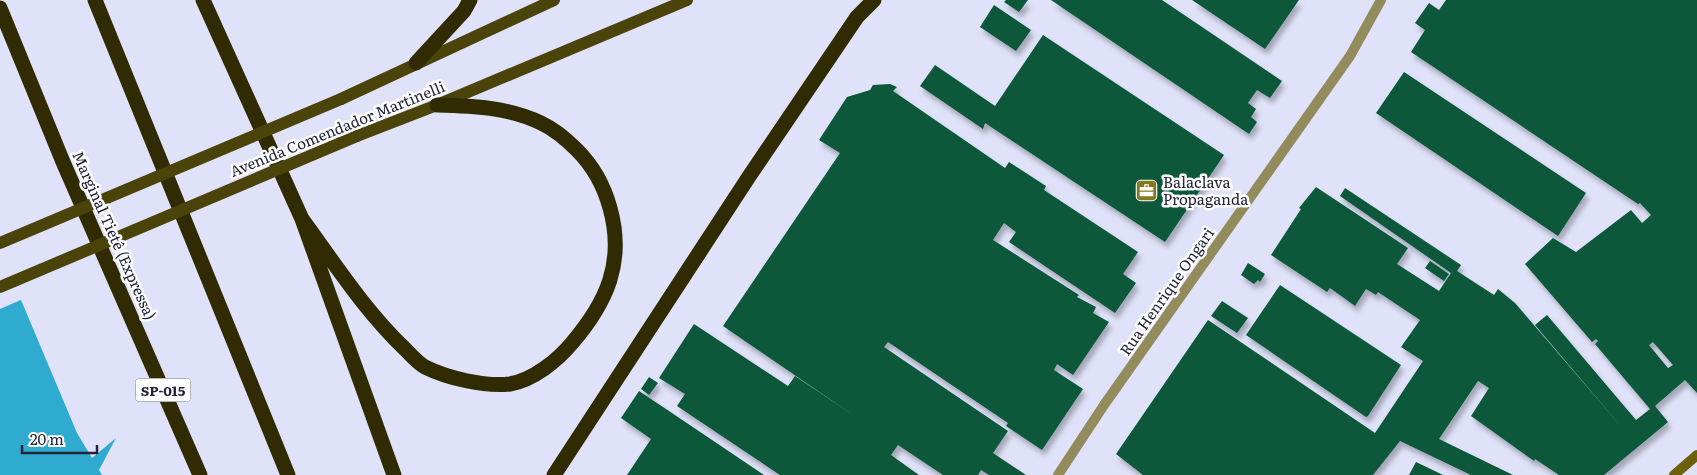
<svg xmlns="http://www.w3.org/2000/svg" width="1697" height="475" font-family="Literata,serif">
	<defs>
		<filter id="shadow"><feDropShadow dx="3" dy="5.5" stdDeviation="2.5" flood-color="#0004"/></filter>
	</defs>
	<rect width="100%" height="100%" fill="#e0e2f9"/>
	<path fill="#2eabcf" d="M0 250 77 433 92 458 116 438 99 470 102 475H0Z"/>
	<path fill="#e0e2f9" d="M0 247 23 299 0 309Z"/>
	<path fill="#08593b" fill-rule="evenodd" filter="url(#shadow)" d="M1006 0H1028L1019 12 1004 2Z
		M1051 0H1162L1282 81 1270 98 1257 90 1248 103 1256 109 1251 117 1257 122 1249 134Z
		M1192 0H1299L1265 49Z
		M1446 0H1697V393L1685 380 1655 406 1668 422 1604 475H1559L1535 459 1534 461 1471 416 1489 388 1478 381 1439 439 1513 475H1471L1400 441 1373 475H1143L1116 454 1208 320 1375 433 1423 361 1401 347 1420 320 1378 292 1376 295 1366 289 1355 306 1330 288 1327 292 1271 255 1301 209 1299 208 1316 187 1408 248 1397 264 1439 291 1451 273 1340 196 1345 188 1461 265 1457 271 1494 295 1498 289 1515 303 1624 430 1535 325 1547 315 1636 420 1650 409 1595 344 1598 341 1596 339 1592 342 1525 264 1553 238 1576 252 1631 210 1642 223 1651 215 1640 203 1638 204 1411 52 1425 30 1415 23 1429 3 1439 10ZM1653 342 1673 365 1668 368 1649 345Z
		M994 5 1031 30 1016 51 980 27Z
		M1043 35 1224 155 1165 242 985 123 983 129 920 86 935 65 995 106Z
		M1404 72 1586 193 1558 236 1376 113Z
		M890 84 897 87 893 91 1005 168 1009 162 1046 186 1044 190 1138 252 1123 274 1136 283 1115 313 1009 242 1016 232 1004 223 993 240 1079 295 1077 297 1096 307 1093 313 1109 322 1073 375 1057 364 1054 370 1083 389 1042 450 1006 426 1008 423 888 342 884 347 1008 431 993 453 1026 475H989L981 470 978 475H943L898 445 891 455 919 475H780L677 406 685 394 659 378 694 324 788 386 795 376 856 417 723 326 840 153 819 140 847 97 870 90 873 85Z
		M1430 261 1449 274 1444 281 1425 268Z
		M1248 263 1265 274 1260 282 1258 280 1254 284 1241 275Z
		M1280 285 1401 365 1368 416 1366 417 1246 335Z
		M1222 301 1248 318 1237 333 1211 316Z
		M649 377 658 383 649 395 641 389Z
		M639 391 669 411 764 475H627L651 439 621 418Z
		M1416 462 1443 475H1409Z"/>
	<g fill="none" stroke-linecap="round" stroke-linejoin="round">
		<path stroke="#928c5d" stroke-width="10" d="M1058 475 1104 405 1350 56 1381 0"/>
		<path stroke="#6c610a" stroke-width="10" d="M1674 475 1697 455"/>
		<path stroke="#4b440a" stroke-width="12" d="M341 99 554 0
			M357 136 437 105 687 0"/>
		<path stroke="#302b02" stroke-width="15" d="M95 0 288 475
			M203 0 302 219 394 475
			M0 8 63 162 200 475
			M416 63 464 11 470 0
			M302 219C335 264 365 311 405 349 411 355 418 363 425 367 447 378 485 387 510 384 533 380 557 361 572 343 607 302 625 262 610 208 604 186 594 167 577 150 567 140 554 129 541 123 508 107 473 106 437 105
			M554 475 750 175 857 17 874 0"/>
		<path stroke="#4b440a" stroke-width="12" d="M0 243 341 99
			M0 287 357 136"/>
	</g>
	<defs>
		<symbol id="office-square" viewBox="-11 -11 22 22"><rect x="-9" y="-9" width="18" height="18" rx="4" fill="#85791e" stroke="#fff"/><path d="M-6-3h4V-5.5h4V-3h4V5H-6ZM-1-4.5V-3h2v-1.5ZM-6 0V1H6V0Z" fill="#fff"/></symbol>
	</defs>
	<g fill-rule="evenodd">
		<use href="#office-square" x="1134" y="178" width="25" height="25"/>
	</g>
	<g text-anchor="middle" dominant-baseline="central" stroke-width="5" stroke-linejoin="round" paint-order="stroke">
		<rect fill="#fff" stroke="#646574" stroke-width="1" x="135.5" y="378.5" width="55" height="23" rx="4"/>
		<g font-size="14" font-weight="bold" fill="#222338">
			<text x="163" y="390">SP-015</text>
		</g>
		<g font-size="15" fill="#222338" stroke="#fff">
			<text transform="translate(337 128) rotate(-22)">Avenida Comendador Martinelli</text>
			<text transform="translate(115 235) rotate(66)">Marginal Tietê (Expressa)</text>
			<text transform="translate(1166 291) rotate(-55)">Rua Henrique Ongari</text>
		</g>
		<g font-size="15" fill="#222338" stroke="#fff" text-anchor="start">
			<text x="1163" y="181">Balaclava<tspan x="1163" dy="17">Propaganda</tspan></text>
		</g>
	</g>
	<path d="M22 445v8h75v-8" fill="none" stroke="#222338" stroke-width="2.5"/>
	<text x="30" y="445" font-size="15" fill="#222338" stroke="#ffffff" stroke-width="4" paint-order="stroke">20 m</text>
</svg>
